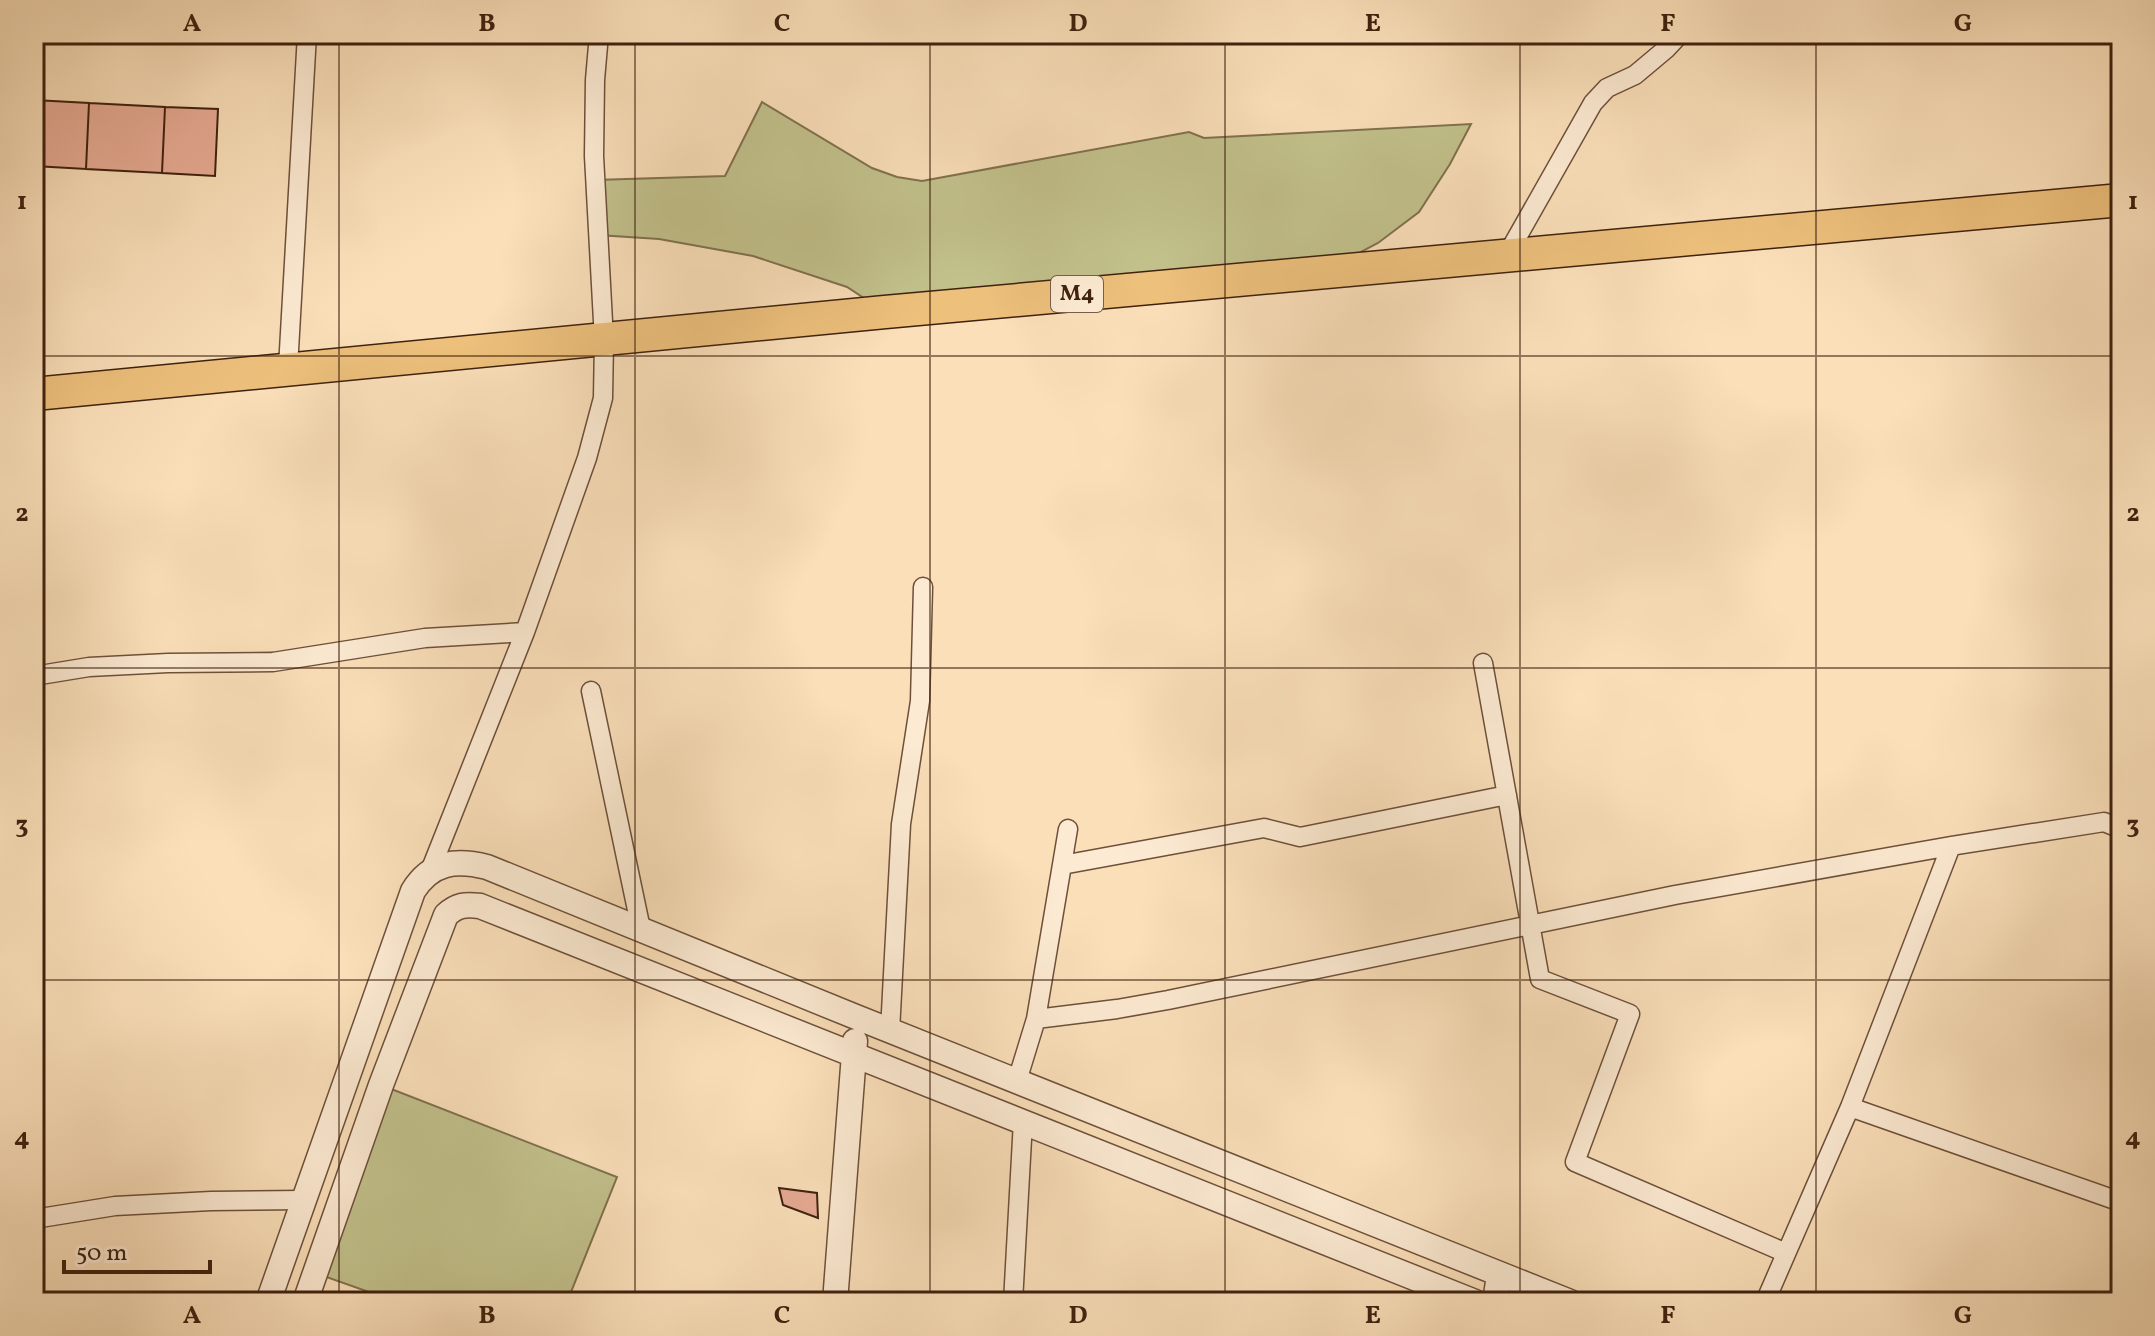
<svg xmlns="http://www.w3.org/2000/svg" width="2155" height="1336" font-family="Vollkorn,serif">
	<rect width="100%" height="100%" fill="#fadfb9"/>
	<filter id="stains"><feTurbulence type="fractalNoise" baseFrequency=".0025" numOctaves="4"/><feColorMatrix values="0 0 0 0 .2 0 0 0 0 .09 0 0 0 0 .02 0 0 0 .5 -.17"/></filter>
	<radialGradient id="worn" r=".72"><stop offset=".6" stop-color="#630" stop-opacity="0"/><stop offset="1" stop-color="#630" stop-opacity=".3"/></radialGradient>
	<path fill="#c2c18c" stroke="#80714e" stroke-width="2" d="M762 102 872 168 897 177 922 181 1189 132 1204 138 1471 124 1450 164 1419 212 1378 243 1323 272 885 312 847 287 753 256 659 239 598 235 595 180 725 176Z
		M381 1085 617 1177 567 1302H397L315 1273Z"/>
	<path fill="#e7ab94" stroke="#3f210f" stroke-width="2" d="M34 100 89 103 86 169 34 166Z
		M89 103 165 107 162 173 86 169Z
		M165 107 218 109 215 176 162 173Z
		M779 1188 817 1193 818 1218 783 1205Z"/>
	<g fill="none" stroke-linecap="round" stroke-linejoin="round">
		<defs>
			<path id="minor" d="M1507 255 1593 103 1607 88 1635 75 1666 49 1680 34
				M288 368 307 34
				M1483 663 1540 979 1630 1014 1575 1162 1786 1253
				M34 676 89 667 168 663 273 662 425 638 525 632
				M591 691 641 929
				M1062 865 1264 828 1300 837 1507 795
				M430 871 525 632 587 458 603 398 604 340 594 156 595 80 599 34
				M1036 1019 1117 1009 1168 1000 1675 895 1951 846 2104 822 2121 829
				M890 1031 901 824 920 701 923 587
				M1017 1081 1036 1019 1068 829
				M1850 1107 2121 1202
				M34 1219 115 1206 211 1201 303 1200
				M1013 1302 1023 1121
				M1765 1302 1850 1107 1951 846"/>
			<path id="tertiary" d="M268 1302 413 891C431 862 456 859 487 867L856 1017 1570 1302
				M305 1302 381 1085 446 915C457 905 465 904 480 906L1475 1302
				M835 1302 855 1041
				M1495 1302 1499 1275"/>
			<path id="trunk" d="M34 394 885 312 2121 200"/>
		</defs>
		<use href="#minor" stroke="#6e503a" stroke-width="21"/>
		<use href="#tertiary" stroke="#6e503a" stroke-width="27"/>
		<use href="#trunk" stroke="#3f210f" stroke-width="35"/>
		<use href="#minor" stroke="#fcead2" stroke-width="18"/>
		<use href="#tertiary" stroke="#fcead2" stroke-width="24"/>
		<use href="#trunk" stroke="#edc07c" stroke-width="32"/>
	</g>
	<path fill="none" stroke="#3f210f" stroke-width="2" stroke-opacity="0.55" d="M339 34V1302M635 34V1302M930 34V1302M1225 34V1302M1520 34V1302M1816 34V1302M34 356H2121M34 668H2121M34 980H2121"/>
	<g text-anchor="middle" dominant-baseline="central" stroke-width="6" stroke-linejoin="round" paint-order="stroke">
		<rect fill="#fcead2" stroke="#785d4a" stroke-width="2" x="1051" y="276" width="52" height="36" rx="6"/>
		<g font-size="22" font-weight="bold" fill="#3f210f">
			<text x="1077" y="294">M4</text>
		</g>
	</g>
	<rect width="2155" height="1336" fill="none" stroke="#fadfb9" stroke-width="88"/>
	<path d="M64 1260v12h146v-12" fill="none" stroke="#3f210f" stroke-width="4"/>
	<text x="76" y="1260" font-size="24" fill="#3f210f" stroke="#fcead2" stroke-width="6" paint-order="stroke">50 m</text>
	<rect x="44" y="44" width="2067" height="1248" fill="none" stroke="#3f210f" stroke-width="3"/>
	<g font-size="26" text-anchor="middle" font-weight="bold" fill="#3f210f">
		<text x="192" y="31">A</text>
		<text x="487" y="31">B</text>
		<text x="782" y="31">C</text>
		<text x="1078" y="31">D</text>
		<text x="1373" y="31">E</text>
		<text x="1668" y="31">F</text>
		<text x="1963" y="31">G</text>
		<text x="22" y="209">1</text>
		<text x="2133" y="209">1</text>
		<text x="22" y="521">2</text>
		<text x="2133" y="521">2</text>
		<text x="22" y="833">3</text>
		<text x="2133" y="833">3</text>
		<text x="22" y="1145">4</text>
		<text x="2133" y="1145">4</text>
		<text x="192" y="1323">A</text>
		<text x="487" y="1323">B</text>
		<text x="782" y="1323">C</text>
		<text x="1078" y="1323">D</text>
		<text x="1373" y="1323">E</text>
		<text x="1668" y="1323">F</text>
		<text x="1963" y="1323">G</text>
	</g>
	<rect width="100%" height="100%" filter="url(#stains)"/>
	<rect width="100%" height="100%" fill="url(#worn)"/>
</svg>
